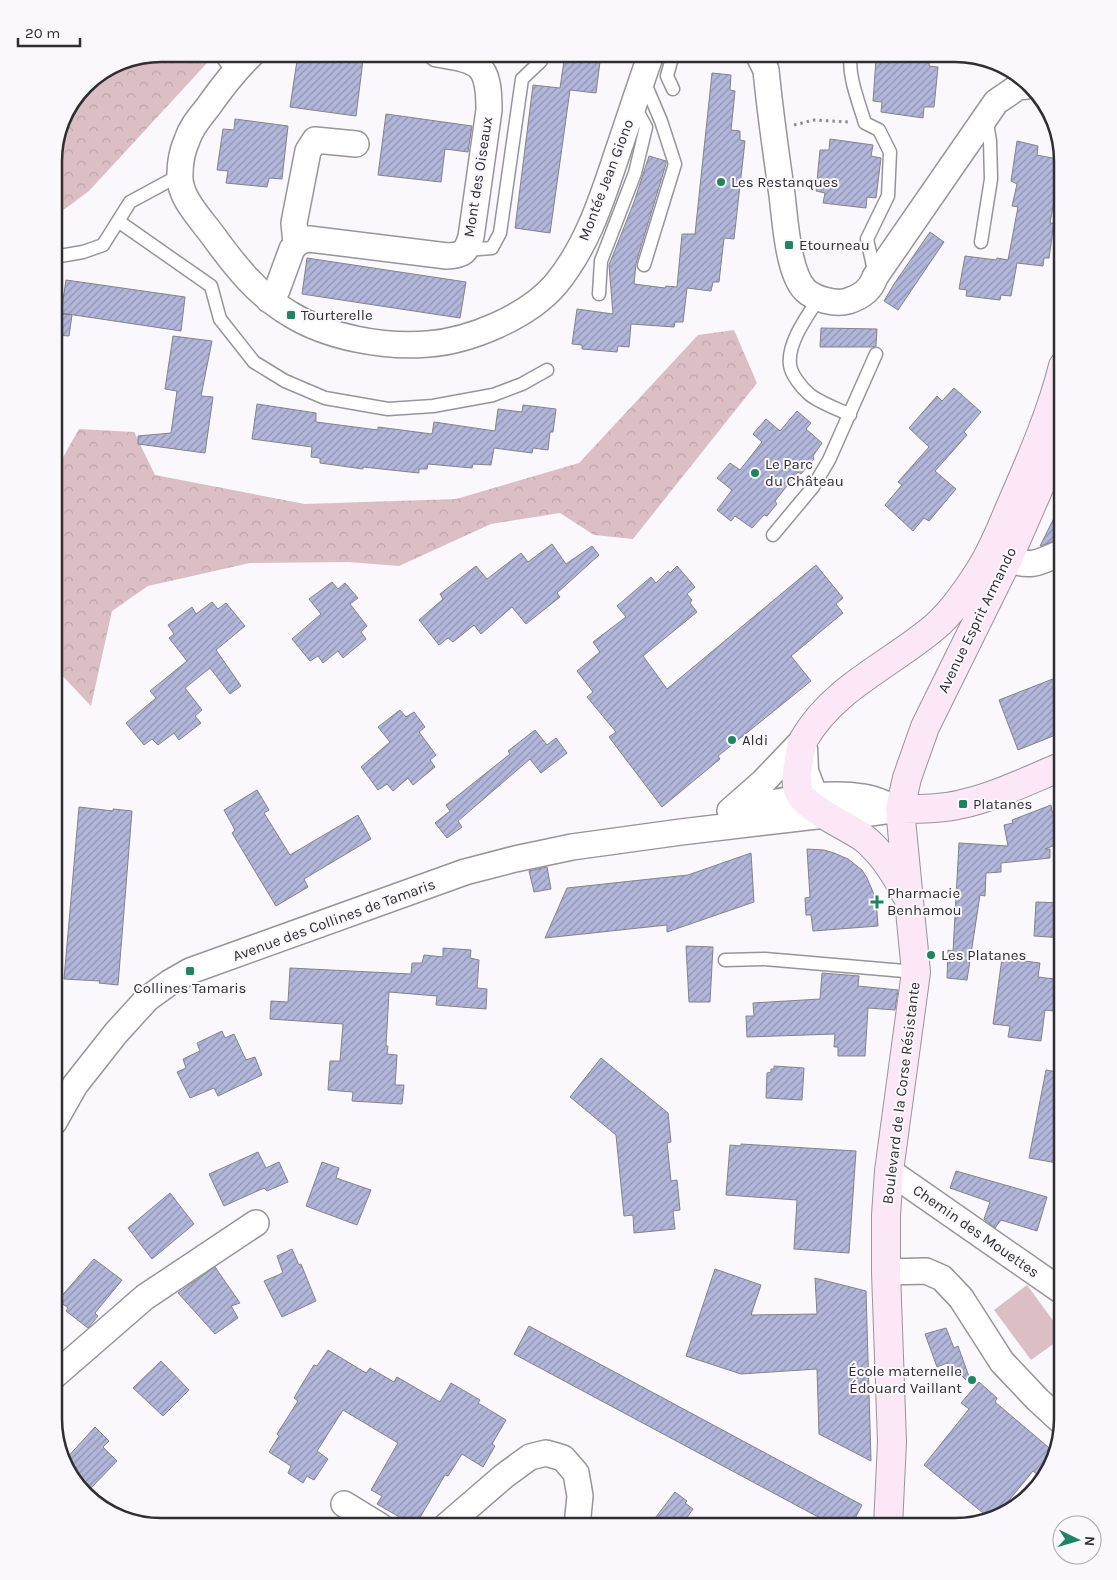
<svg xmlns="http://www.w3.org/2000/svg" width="1117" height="1580" font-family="Karla,sans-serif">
	<defs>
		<pattern id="forest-crowns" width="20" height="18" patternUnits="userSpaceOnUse" patternTransform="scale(1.25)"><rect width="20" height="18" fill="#dcbfc5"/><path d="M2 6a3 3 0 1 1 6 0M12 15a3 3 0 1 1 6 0" fill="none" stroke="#bda4aa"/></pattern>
		<pattern id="building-hatch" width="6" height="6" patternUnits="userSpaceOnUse" patternTransform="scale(1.25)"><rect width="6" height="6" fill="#b1b6da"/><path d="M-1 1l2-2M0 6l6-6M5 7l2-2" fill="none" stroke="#9094b1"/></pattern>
	</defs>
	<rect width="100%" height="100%" fill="#faf7fd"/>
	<path fill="#dcbfc5" d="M1027 1285 1063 1334V1337L1031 1360 994 1310Z"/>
	<path fill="url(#forest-crowns)" d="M162 54H202L208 62 89 191 54 217V154L65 114 90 81 121 62Z
		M734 330 757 383 633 539 594 535 560 513 491 524 399 566 348 562 250 563 148 586 112 611 91 706 54 667V473L79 429 134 432 155 475 305 504 456 499 579 463 698 335Z"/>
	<path fill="url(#building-hatch)" stroke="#838489" d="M298 54H320L363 60 356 116 290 107Z
		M565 54H601L596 93 570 90 550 233 515 228 533 85 560 88Z
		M888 54H930L929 66 938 67 934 107H924L923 118 881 112 882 102 873 101 876 59 887 60Z
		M712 73 731 75 730 90 735 91 731 130 740 131V140L745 141 734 239 724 238 719 282H713L711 291 687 288 683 322H675L674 327 631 324 629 347 618 346 617 352 582 349V345L572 344 577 309 613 314 609 265 634 202 649 156 666 161V164L639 253 636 264 634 284 665 288 666 286 677 287 682 234H695Z
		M386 114 472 126 468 152 445 149 441 182 378 175Z
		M235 119 288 126 282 179 269 178 267 187 226 183 228 171 217 170 223 129 234 130Z
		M830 139 873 145 871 156 881 158 876 198 867 197 866 208 823 203 825 193 816 191 820 150H829Z
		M1017 141 1038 146 1037 155 1057 159 1054 174H1059L1050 223H1054L1049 258H1044L1043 266 1017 263 1011 296 1001 295 1000 300 966 296 967 290 959 289 965 256 996 260 997 258 1008 260 1018 207 1012 206 1017 184 1011 181Z
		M930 232 944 242 898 310 884 301 894 284Z
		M307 258 466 282 460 318 302 294Z
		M66 280 185 297 181 331 61 313Z
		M54 313 72 315 69 336 54 335Z
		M821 328 877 329 876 346 871 347H820Z
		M173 336 212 341 201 396 213 397 205 453 138 444V436L171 433 177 391 165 389Z
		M954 388 981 412 964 432 967 435 935 471 956 489 929 521 924 518 913 531 885 505 902 485 898 482 929 447 909 428 937 396 942 401Z
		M257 404 316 413V422L378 430V427L432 434 434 422 495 431 498 409 522 412 523 405 556 409 553 432H550L548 450 533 448 532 453 494 448 491 465 473 464 472 468 428 464 427 469H419V473L363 467V469L320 463V458L311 457 312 447 252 439Z
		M797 411 811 423 806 429 822 443 813 456 814 459 801 474 798 472 775 501 777 504 771 511 767 516 764 515 752 528 735 516 731 521 717 510 732 490 717 478 730 463 740 470 762 442 753 434 766 419 780 431Z
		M1063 500V538L1040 546Z
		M552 544 566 564 592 546 599 555 557 593 560 597 526 624 512 607 481 634 474 625 453 642 448 638 439 645 419 620 443 599 440 594 476 566 487 579 521 553 528 562Z
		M816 565 843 598 836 604 843 613 791 656 811 681 718 756 720 759 662 807 609 737 616 732 587 697 593 692 577 671 600 652 593 642 626 617 617 606 651 577 656 583 668 571 670 573 677 566 695 587 687 594 692 600 690 603 697 612 643 656 667 689Z
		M332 582 338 589 345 583 358 598 350 604 367 626 361 632 366 639 343 658 338 651 323 663 318 656 310 661 292 639 321 614 309 599Z
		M212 602 218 609 226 603 245 626 216 650 241 686 230 694 210 668 185 688 202 710 195 716 201 723 179 740 174 733 158 745 152 739 144 745 126 723 156 698 150 691 187 661 169 638 174 634 168 625 192 607 196 614Z
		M1063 675V732L1018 750 999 700Z
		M400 710 406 717 414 712 425 727 419 732 436 755 430 760 435 767 413 785 408 778 393 791 387 784 378 790 361 767 390 742 378 727Z
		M535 730 547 745 556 738 567 753 541 773 530 759 458 821 462 827 447 838 435 823 450 811 446 805 510 754 508 751Z
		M257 790 269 810 264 813 290 855 358 815 371 839 304 879 308 887 276 906 232 833 235 830 224 810Z
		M1051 805 1052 812H1061L1063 842 1045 849H1050V858L1001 863V872L986 873 985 896 980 895 967 980 947 978 948 950 953 951 959 843 1008 846 1004 825 1013 823 1012 820Z
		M79 807 113 811V809L132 811 118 985 99 983 100 981 64 979Z
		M807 849 824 850 834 853 848 859 862 870 867 878 876 899 878 926 813 931 811 915H806L805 898 810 897Z
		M751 853 754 902 667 932V925L545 938 567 888 688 875Z
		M547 867 551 889 534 892 529 871Z
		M1036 902 1063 903V938L1034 936Z
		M686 946 713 947 710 1002H689Z
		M443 948 471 950 470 958 479 960 477 988 487 989 486 1009 436 1005 437 996 389 992 386 1046H388L387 1054 397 1055 395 1085H404L402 1104 352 1101 353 1092 328 1090 330 1061H340L343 1024 270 1019 271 1001 288 1002 290 968 411 974 412 963H422L424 955 443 957Z
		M1002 958 1040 963 1038 977 1063 980V1000L1055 999 1054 1011 1045 1010 1041 1041 1008 1037 1010 1026 993 1024Z
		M822 973 859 976 858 986 898 990 895 1010 868 1008 865 1056H838V1047H834L835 1034 747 1037 746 1016H754L753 1003 820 999Z
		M222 1031 225 1038 234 1034 246 1060 255 1057 262 1075 218 1096 214 1088 190 1098 177 1072 186 1068 183 1059 200 1051 197 1043Z
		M601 1058 668 1113 671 1142 667 1143 671 1181 677 1180 680 1210 673 1211 675 1229 634 1233 633 1215 624 1216 616 1135 570 1097Z
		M774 1066 804 1068 802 1100 766 1098 767 1073 771 1072V1069H774Z
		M1046 1070 1063 1073V1164L1029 1158Z
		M741 1144 856 1151 849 1253 794 1249 797 1200 726 1195 730 1145 741 1146Z
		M258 1152 266 1168 279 1162 288 1182 267 1191 264 1188 224 1206 209 1174Z
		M322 1162 339 1168 336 1178 371 1190 357 1225 306 1206Z
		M956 1171 1047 1197 1037 1231 1001 1220 995 1228 984 1219 990 1202 950 1188Z
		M170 1193 194 1224 152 1259 128 1228Z
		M292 1249 299 1265 301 1264 316 1301 282 1317 264 1281 283 1273 277 1256Z
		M94 1259 122 1280 95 1313 98 1316 88 1328 66 1311 68 1308 58 1300Z
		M215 1267 240 1303 231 1306 238 1318 215 1334 178 1293Z
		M715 1269 761 1285 751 1315 817 1314 815 1278 866 1291 871 1461 819 1434 817 1369 741 1374 686 1356Z
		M529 1326 862 1505 851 1526H835L514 1354Z
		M946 1328 954 1348 958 1346 972 1385 947 1363 937 1367 925 1334Z
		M328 1350 366 1373 370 1368 394 1382 397 1377 440 1402 451 1383 480 1400 478 1403 506 1420 492 1444 495 1446 483 1467 462 1454 448 1476 445 1475 415 1526 377 1504 382 1496 371 1490 398 1443 343 1410 317 1451 328 1459 314 1480 307 1476 303 1483 288 1473 291 1466 269 1452 279 1436 277 1434 298 1401 294 1398 301 1386 314 1365 317 1366Z
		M161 1361 189 1390 163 1416 133 1388Z
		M979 1382 997 1398 995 1402 1054 1452 1049 1473 1043 1479 1033 1471 997 1515 988 1517 924 1465 969 1409 961 1403Z
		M95 1427 109 1441 103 1447 117 1461 91 1488 79 1476 75 1480 68 1473 65 1460Z
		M675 1492 687 1501 685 1503 693 1509 681 1526H649Z"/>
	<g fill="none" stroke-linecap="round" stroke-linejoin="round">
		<defs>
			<path id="lane" d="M220 54 233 72
				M673 54 667 76 673 89
				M851 54C847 74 859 103 865 123L879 130 890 152 888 196 867 239 875 275
				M644 81 661 121 675 164 644 265
				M118 221 211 286 220 319 254 362 285 381 325 398 388 409 433 406 493 395 522 384 547 370
				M981 242 991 179 990 141 986 117
				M466 250 492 248 500 233 522 79 541 61 542 54
				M54 257 83 252 103 245 130 202 180 175
				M599 294 601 261 635 173 646 127 634 105
				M819 298C808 315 787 343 790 365 791 374 801 387 809 394 818 402 838 409 850 415
				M773 535 813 487 829 460 876 354
				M811 748 812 770 823 799
				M725 960 765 959 916 972"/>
			<path id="street" d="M252 54C234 71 222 87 208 107 200 117 191 127 187 140 183 149 180 163 180 174 178 197 202 220 214 237 235 266 259 296 290 314 327 337 384 348 428 344 470 341 527 317 555 285 586 248 601 202 616 157 628 122 639 88 651 54
				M758 54 766 70C770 112 776 153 782 195 785 219 788 273 805 290 814 299 836 305 848 301 861 297 871 290 875 277L996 102 1018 87 1027 86
				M296 244 294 223 308 151 315 140 356 144
				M269 300 277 290 292 249C297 243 301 240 309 239L447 256C464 255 466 252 471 237L489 110C489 63 480 61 437 54
				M1008 559C1032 569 1041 561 1063 552
				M741 809C780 802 823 790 863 797 874 798 885 804 895 808
				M730 811 763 782 803 740
				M54 1122 75 1085 116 1033 147 999 169 983 190 971 465 872 515 859 572 847 681 832 825 815 865 814 900 809
				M889 1171 1063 1292
				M886 1272 926 1271 942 1278 961 1298 1002 1362 1038 1400 1062 1422
				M54 1376 145 1297 256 1223
				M344 1504 380 1526
				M446 1526 504 1476 530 1457 546 1453 563 1458 576 1473 580 1496 577 1526"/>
			<path id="secondary" d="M900 809C921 809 942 809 962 804 995 797 1031 779 1063 766
				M905 893C895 873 883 854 865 839 850 827 804 809 798 790 795 781 797 770 799 760 800 754 801 744 804 739 834 687 892 664 936 626 953 611 968 589 980 570 993 550 1002 526 1011 505 1031 459 1051 414 1063 366
				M888 1526 892 1442 886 1272V1215L889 1171 916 972 900 809 907 778 925 727 1008 559 1063 433"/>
		</defs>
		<use href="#lane" stroke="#97949a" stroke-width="15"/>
		<use href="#street" stroke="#97949a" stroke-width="28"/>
		<use href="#secondary" stroke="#97949a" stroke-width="30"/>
		<path stroke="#8d8b8e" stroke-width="3" stroke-dasharray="2.5 4" stroke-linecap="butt" d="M794 125 814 120 849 122"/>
		<use href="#lane" stroke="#fff" stroke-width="12"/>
		<use href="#street" stroke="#fff" stroke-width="25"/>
		<use href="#secondary" stroke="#fce7f7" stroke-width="28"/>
	</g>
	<g fill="#1f8560" stroke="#faf7fd" stroke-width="2">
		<circle cx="721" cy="182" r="5"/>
		<rect x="784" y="240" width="10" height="10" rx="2.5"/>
		<rect x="286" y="310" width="10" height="10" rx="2.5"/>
		<circle cx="755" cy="473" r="5"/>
		<circle cx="732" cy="740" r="5"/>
		<rect x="958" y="799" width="10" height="10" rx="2.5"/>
		<path d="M874.5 894.5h5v5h5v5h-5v5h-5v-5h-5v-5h5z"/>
		<circle cx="931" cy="955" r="5"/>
		<rect x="185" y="966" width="10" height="10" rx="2.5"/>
		<circle cx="972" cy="1380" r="5"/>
	</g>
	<g text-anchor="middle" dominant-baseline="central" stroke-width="4" stroke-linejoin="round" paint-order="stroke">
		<g font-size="15" fill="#2f2e30" stroke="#faf7fd">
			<text transform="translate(478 177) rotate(-81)">Mont des Oiseaux</text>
			<text transform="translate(606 180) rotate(-69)">Montée Jean Giono</text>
			<text transform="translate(977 620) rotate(-64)">Avenue Esprit Armando</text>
			<text transform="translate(334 920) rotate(-20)">Avenue des Collines de Tamaris</text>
			<text transform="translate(901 1093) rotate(-83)">Boulevard de la Corse Résistante</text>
			<text transform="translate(976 1231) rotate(35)">Chemin des Mouettes</text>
		</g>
		<g font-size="15" fill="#2f2e30" stroke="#faf7fd" text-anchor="start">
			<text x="731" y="182">Les Restanques</text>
			<text x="799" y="245">Etourneau</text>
			<text x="301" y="315">Tourterelle</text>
			<text x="765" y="464">Le Parc<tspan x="765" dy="17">du Château</tspan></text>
			<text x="742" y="740">Aldi</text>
			<text x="973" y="804">Platanes</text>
			<text x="887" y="893">Pharmacie<tspan x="887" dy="17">Benhamou</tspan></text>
			<text x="941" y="955">Les Platanes</text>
			<text x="190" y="988" text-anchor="middle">Collines Tamaris</text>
			<text x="962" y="1371" text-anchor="end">École maternelle<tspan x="962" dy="17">Édouard Vaillant</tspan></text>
		</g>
	</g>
	<path d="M0 0H1117V1580H0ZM161 62H955A99 99 0 0 1 1054 161V1419A99 99 0 0 1 955 1518H161A99 99 0 0 1 62 1419V161A99 99 0 0 1 161 62Z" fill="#faf7fd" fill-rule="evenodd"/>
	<path fill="none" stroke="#2f2e30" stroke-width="2.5" d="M161 62H955A99 99 0 0 1 1054 161V1419A99 99 0 0 1 955 1518H161A99 99 0 0 1 62 1419V161A99 99 0 0 1 161 62Z"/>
	<g transform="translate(1077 1540) rotate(95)"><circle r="24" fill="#faf7fd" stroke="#a9a7ab"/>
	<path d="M0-4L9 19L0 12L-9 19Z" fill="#1f8560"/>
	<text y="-8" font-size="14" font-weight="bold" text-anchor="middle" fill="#2f2e30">N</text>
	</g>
	<path d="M18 38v8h62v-8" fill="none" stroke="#2f2e30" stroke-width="2.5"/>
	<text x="25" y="38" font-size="15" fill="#2f2e30" stroke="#faf7fd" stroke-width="4" paint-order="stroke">20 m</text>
</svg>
